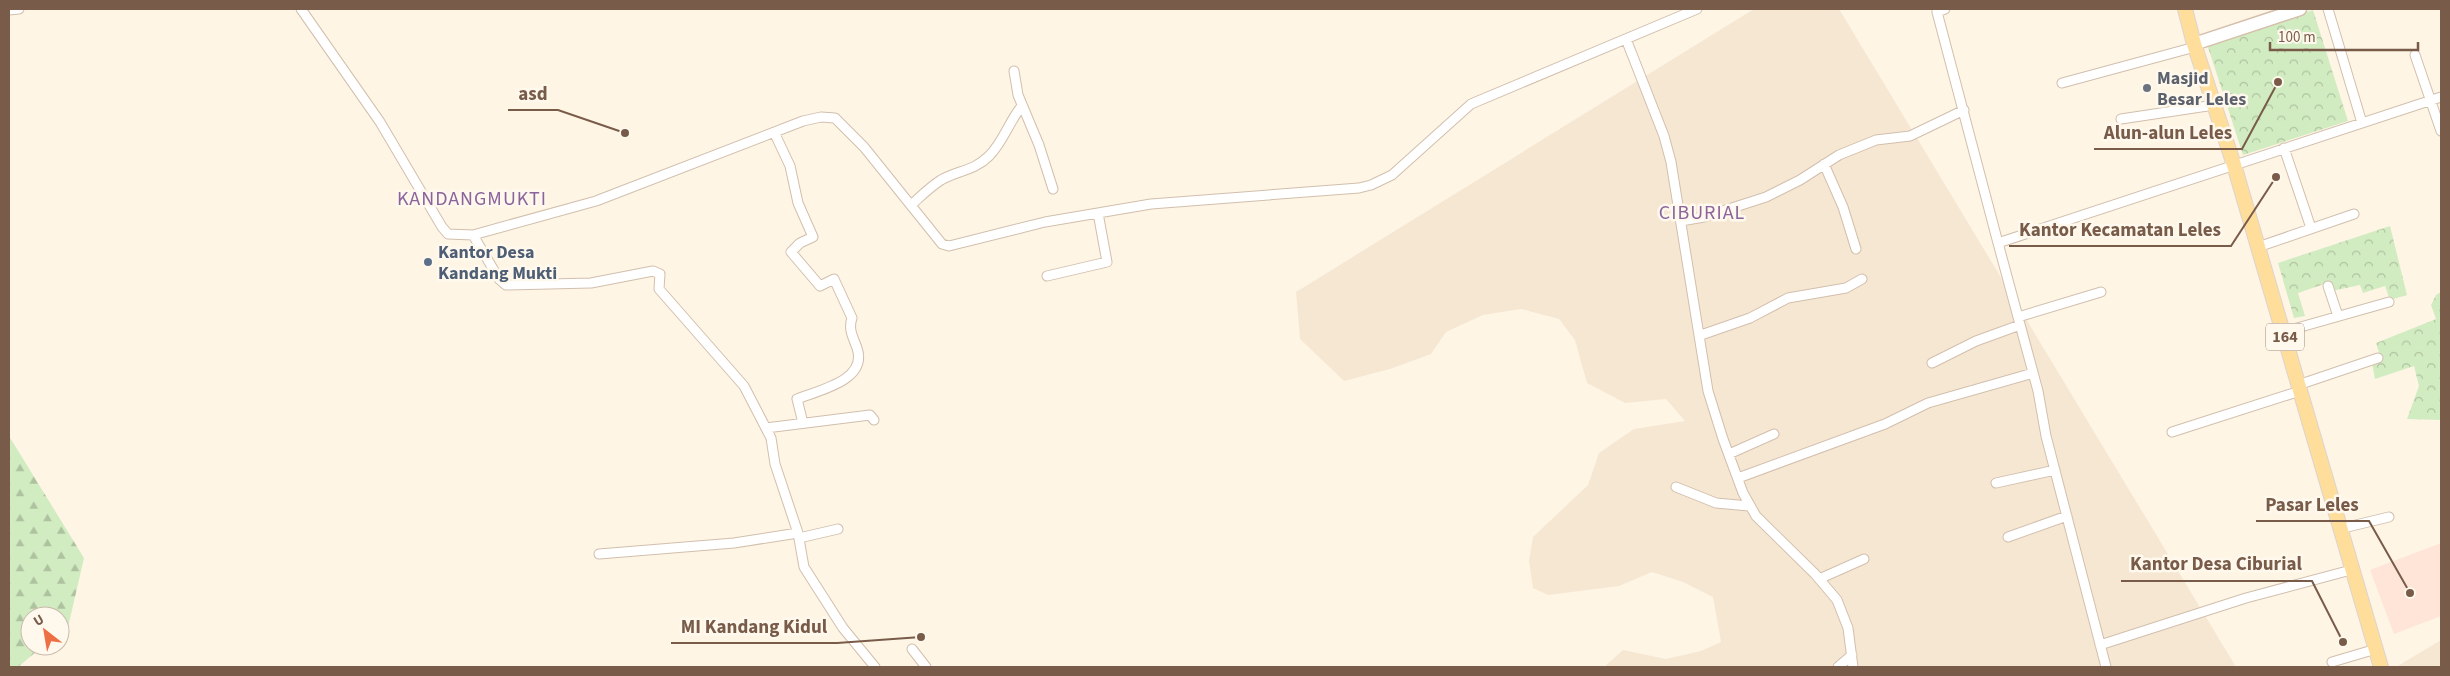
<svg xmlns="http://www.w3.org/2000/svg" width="2450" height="676" font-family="'Source Sans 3',sans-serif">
	<defs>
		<pattern id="forest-firs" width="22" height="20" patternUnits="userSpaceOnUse" patternTransform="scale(1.25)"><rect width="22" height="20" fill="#d2ecc2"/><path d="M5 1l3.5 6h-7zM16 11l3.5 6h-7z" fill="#afc2a0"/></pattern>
		<pattern id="park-crowns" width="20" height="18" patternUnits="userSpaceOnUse" patternTransform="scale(1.25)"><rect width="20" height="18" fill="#d2ecc2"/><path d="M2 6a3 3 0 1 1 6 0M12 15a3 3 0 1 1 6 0" fill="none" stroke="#afc2a0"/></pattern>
	</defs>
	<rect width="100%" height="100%" fill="#fef5e5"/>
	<path fill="#f6e7d3" d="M1754 9H1839L2236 667H1604L1623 650 1666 659 1701 651 1721 642 1713 597 1683 582 1652 572 1619 586 1548 595 1533 588 1529 561 1533 537 1588 485 1599 453 1634 429 1685 421 1666 399 1625 403 1587 383 1575 340 1559 319 1521 309 1483 315 1446 332 1431 354 1390 369 1344 381 1300 339 1296 292Z
		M2441 640V667H2396Z"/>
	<path fill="#fee5d8" d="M2441 543V616L2394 634 2370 570Z"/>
	<path fill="url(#forest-firs)" d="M9 436 84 558 69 623 60 631V616H30V646H43L18 667H9Z"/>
	<path fill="url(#park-crowns)" d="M2313 10 2348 121 2243 155 2207 44Z
		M2390 226 2407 295 2390 300 2385 286 2363 293 2360 285 2332 291 2330 282 2298 293 2305 316 2294 318 2278 263Z
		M2441 292V420L2407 419 2419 386 2414 366 2375 379 2371 358 2380 356 2376 343 2436 319 2431 305 2436 295Z"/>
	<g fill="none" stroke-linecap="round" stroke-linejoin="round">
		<defs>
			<path id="street" d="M301 9 380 122 442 227 448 234 473 235 596 201 803 121 821 117 835 118 864 147 942 244 949 246 1045 222 1151 204 1359 188 1371 185 1392 175 1471 104 1697 9
				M1945 9 1937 12 1998 243 2441 97
				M2328 9 2362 123
				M9 10 19 9
				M1626 39 1664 136 1671 162 1708 391 1723 439 1743 493 1756 516 1815 574 1837 600 1848 628 1853 667
				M2415 55 2441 131
				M1014 71 1018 95 1039 145 1053 189
				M2062 83 2195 47
				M2121 119 2214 105
				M774 132 790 166 798 203 813 237 800 243 791 252 820 286 834 279 852 318C848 329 853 337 857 348 868 380 820 390 797 399L803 423
				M2284 148 2311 228
				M1824 164 1843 207 1856 249
				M911 205C920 197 930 187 941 180 959 170 974 171 989 156 1003 142 1009 122 1021 107
				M1681 221 1704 217 1766 197 1800 180 1839 155 1876 140 1910 136 1964 110
				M473 235 499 279 506 285 591 283 653 271 660 274 659 289 744 386 771 438 775 464 798 533 804 567 843 628 875 667
				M1998 243 2038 391 2046 436 2106 667
				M2258 247 2354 214
				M1047 276 1107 262 1098 213
				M2328 286 2338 316
				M2018 317 2101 292
				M2283 332 2389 302
				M1701 335 1750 318 1788 298 1846 288 1862 279
				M1932 363 1976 341 2020 325
				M2298 385 2378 358
				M766 428 870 415 874 420
				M2172 432 2300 391
				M1729 454 1774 434
				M1738 478 1885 424 1928 403 2033 373
				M1996 483 2055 470
				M1676 487 1716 503 1749 506
				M2339 529 2389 517
				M2008 537 2067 516
				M799 538 838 529
				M599 554 734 543 798 533
				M1819 579 1864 559
				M2100 645 2246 598 2351 570
				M912 649 926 667
				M2332 662 2376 649
				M1838 667 1852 655"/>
			<path id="secondary" d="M2194 44 2300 9"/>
			<path id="primary" d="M2185 9 2194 44 2234 165 2381 667"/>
		</defs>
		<use href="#street" stroke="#d2bfad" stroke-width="11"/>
		<use href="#secondary" stroke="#d5bfaa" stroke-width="15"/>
		<use href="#primary" stroke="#dcd4cf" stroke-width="16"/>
		<use href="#street" stroke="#fff" stroke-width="9"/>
		<use href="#secondary" stroke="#fff" stroke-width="12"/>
		<use href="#primary" stroke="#ffdd9b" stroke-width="14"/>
	</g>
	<circle fill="#6b7280" stroke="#fff8ed" stroke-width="2" cx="2147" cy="88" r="5"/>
	<circle fill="#5c6f8a" stroke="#fff8ed" stroke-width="2" cx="428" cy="262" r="5"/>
	<g text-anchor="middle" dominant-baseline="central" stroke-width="5" stroke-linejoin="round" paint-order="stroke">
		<rect fill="#fff8ed" stroke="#a08a7a" stroke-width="1" x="2266" y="323.5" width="38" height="27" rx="4"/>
		<g font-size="16" font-weight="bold" fill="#785b48">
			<text x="2285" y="337">164</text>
		</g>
		<g font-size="18" font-weight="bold" fill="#5b616d" stroke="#fff8ed" text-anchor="start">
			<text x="2157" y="78">Masjid<tspan x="2157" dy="21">Besar Leles</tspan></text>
		</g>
		<g font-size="18" font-weight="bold" fill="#4e5e75" stroke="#fff8ed" text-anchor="start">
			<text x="438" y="252">Kantor Desa<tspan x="438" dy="21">Kandang Mukti</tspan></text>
		</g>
		<g font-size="20" letter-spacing="1" fill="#8b649c" stroke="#fff8ed">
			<text x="472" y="199">KANDANGMUKTI</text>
			<text x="1702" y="213">CIBURIAL</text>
		</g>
	</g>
	<path fill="none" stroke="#785b48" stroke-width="2" d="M625 133L558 110H508M2278 82L2242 149H2094M2276 177L2231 246H2009M2410 593L2369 521H2256M2343 642L2312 581H2121M921 637L837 643H671"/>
	<g fill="#785b48" stroke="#fff8ed" stroke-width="2">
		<circle cx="625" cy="133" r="5"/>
		<circle cx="2278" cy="82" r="5"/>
		<circle cx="2276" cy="177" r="5"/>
		<circle cx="2410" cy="593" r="5"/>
		<circle cx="2343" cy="642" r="5"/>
		<circle cx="921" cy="637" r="5"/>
	</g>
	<g font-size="19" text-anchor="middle" font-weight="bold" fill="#785b48" stroke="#fff8ed" stroke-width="5" stroke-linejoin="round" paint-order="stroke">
		<text x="533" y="100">asd</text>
		<text x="2168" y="139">Alun-alun Leles</text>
		<text x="2120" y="236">Kantor Kecamatan Leles</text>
		<text x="2312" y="511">Pasar Leles</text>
		<text x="2216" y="570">Kantor Desa Ciburial</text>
		<text x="754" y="633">MI Kandang Kidul</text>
	</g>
	<rect width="2450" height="676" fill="none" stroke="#785b48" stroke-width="20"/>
	<g transform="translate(45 631) rotate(329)"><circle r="24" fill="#fff8ed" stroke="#c9b9ab"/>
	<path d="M0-4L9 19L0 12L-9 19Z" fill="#ee6f44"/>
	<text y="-8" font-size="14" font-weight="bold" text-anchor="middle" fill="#785b48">U</text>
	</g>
	<path d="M2270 42v8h148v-8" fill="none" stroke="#785b48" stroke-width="2.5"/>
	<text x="2278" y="42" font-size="15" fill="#785b48" stroke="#fff8ed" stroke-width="4" paint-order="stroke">100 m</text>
</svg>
